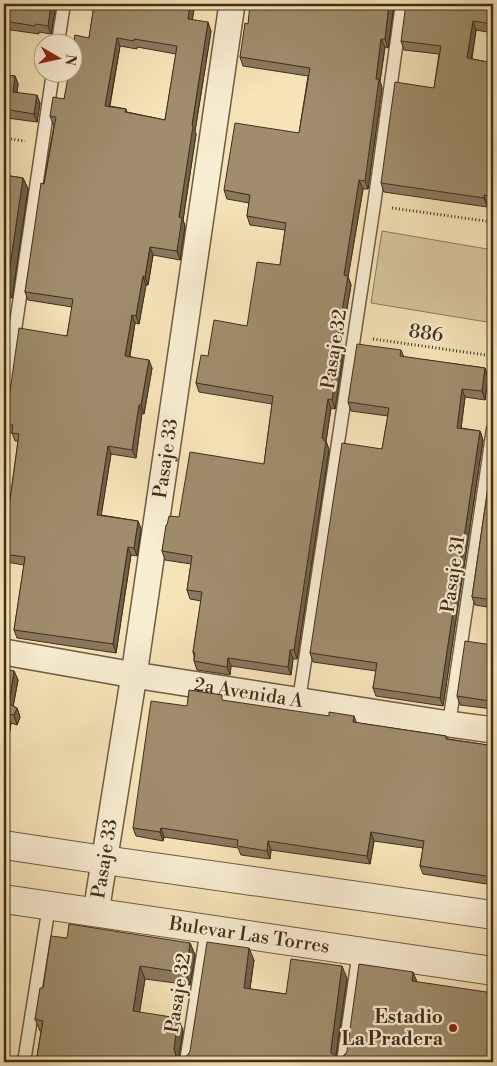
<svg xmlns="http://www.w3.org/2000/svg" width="497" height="1066" font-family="'Libre Bodoni',serif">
	<rect width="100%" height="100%" fill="#f6e4b9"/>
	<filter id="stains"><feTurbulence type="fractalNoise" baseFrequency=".004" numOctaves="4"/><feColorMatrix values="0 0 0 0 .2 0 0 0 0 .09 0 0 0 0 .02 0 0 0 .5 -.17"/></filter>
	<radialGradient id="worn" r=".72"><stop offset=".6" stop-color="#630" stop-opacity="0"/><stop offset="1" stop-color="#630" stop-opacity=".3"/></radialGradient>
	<path fill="#d7c59e" stroke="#8c7a5c" d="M382 231 493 250V323L371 303Z"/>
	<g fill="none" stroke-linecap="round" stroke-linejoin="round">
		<defs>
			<path id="service" d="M58 42 64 4
				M4 405 53 72
				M299 700 374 205 402 4
				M449 724 493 429
				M24 1062 49 906
				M186 1062 207 929
				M343 1062 359 951"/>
			<g id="minor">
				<path id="s1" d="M4 652 134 675 449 724 493 730"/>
				<path id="s2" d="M96 912 134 675 232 4"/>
			</g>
			<g id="tertiary">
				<path d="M4 845 104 860 493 915"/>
				<path id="s3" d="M4 899 493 971"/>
			</g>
		</defs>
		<use href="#service" stroke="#6e5c42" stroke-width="15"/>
		<use href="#minor" stroke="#6e5c42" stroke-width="28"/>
		<use href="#tertiary" stroke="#6e5c42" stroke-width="30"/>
		<path stroke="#412e1b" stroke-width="3" stroke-dasharray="1 2.5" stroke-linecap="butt" d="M4 138 25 141
			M392 208 493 222
			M373 339 493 356"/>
		<use href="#service" stroke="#f9edd2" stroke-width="12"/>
		<use href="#minor" stroke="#f9edd2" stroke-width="25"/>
		<use href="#tertiary" stroke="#f9edd2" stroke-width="28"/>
	</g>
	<path fill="#89795e" stroke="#412e1b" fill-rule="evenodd" d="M4 4H56L51 34 39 32V34L4 29Z
		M75 4H195L192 20 211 31 195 131 196 134 183 220 185 226 180 260 153 255 148 285H146L139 324 135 323 130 356 152 368 144 414 142 413 136 458 111 454 101 515 138 521 141 529 137 556 131 555 116 653 17 638 14 630 24 565 6 562 4 557V544L18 441H15L12 433 4 432V403L7 402 67 336 72 307 28 300 25 292 54 125 53 124 50 116 64 99 89 38 94 7ZM120 46 137 49V47L176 54 165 120 127 112 126 109 110 106Z
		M394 4 388 48 385 47 380 81 382 88 368 189H363L348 277 351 285 341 344 344 350 335 409 331 408 326 441 329 450 297 659H293L291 675 231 666 230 675 197 670 194 661V656L193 652 201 601 190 599 187 590 191 564 165 560 162 551 167 525 264 464 272 404 199 392 196 383 208 356 247 326 280 265 285 230 250 225 247 216 249 203 227 199 224 190 299 133 308 76 243 66 240 57 248 24Z
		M493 4V33L476 30 472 59 493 63V205L487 204V207L384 192 381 183 434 88 439 54 404 50 401 41Z
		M4 75 15 76 18 84 17 92 40 103 37 122 7 118 6 115H4Z
		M4 175 23 178 28 189 12 298 4 297Z
		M401 350 404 357 485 368 488 377 485 400 465 397 461 428 480 431 483 440 443 706 376 696 373 688 376 671 313 662 310 653 382 449 388 416 351 411 348 402Z
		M493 453V608L475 605 472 597Z
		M493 645V709L460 705 457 696Z
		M4 669 14 671 18 680 13 706 17 708 20 717 17 725 11 723 4 768Z
		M224 701 357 723 446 736 448 739 488 745 493 742V885L423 874 420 866 423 848 374 841 370 864 271 850 270 859 241 855 238 848 164 837 163 841 136 836 133 828Z
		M67 938 190 943 195 955 190 985 145 979 139 1012 183 1030 179 1057 180 1058 185 1057 188 1055 254 960 250 989 286 994 347 978 336 1057 337 1058 342 1057 417 982 493 1062H36L41 1032 40 1031 35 1019 43 988Z"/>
	<path fill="#6f634c" stroke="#412e1b" d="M51 4H56L51 34 48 26Z
		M190 4H195L191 27 188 19Z
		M389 4H394L388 48 385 39Z
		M473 21 476 30 470 67 467 58Z
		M208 22 211 31 195 131 196 134 183 220 185 226 180 260 177 251 179 217 192 125Z
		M117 38 120 46 108 114 105 106Z
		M381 39 385 47 380 81 382 88 368 189 365 181 376 79Z
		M15 76 18 84 16 100 13 92Z
		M37 95 40 103 37 122 34 114Z
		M23 178 28 189 12 298 7 286Z
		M359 180 363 189 348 277 351 285 341 344 344 350 335 409 332 400 344 275Z
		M484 195 487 204V207L484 198Z
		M150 247 153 255 148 285 145 277Z
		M143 276 146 285 139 324 136 316Z
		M132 315 135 323 128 364 125 356Z
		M4 328 6 334 4 351Z
		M149 360 152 368 144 414 141 405Z
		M485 368 488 377 485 400 482 391Z
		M462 389 465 397 460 436 457 428Z
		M328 399 331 408 326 441 329 450 297 659 294 650 322 438Z
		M139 405 142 413 136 458 132 450Z
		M480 431 483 440 443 706 440 698Z
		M108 446 111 454 100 523 97 515Z
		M138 521 141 529 137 556 134 548Z
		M128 547 131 555 116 653 113 644Z
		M290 650 293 659 291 675 288 667Z
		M228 658 231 666 230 675 227 667Z
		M14 671 18 680 12 713 9 704Z
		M492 685 493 689V709L490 701Z
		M17 708 20 717 17 725 14 715Z
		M7 714 11 723 4 768V737Z
		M354 716 357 724 353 722Z
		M161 828 164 837 163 841 160 832Z
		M371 832 374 841 370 864 367 856Z
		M268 841 271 850 270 859 267 851Z
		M190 943 195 955 190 985 186 973Z
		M249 948 254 960 248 1000 244 988Z
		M140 966 145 979 138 1023 133 1011Z
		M342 966 347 978 335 1061 331 1053V1049Z
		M413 972 418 984 412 981Z
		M178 1018 183 1030 178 1061 174 1049Z"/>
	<path fill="#9f8d6d" stroke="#412e1b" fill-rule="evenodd" d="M4 4H51L48 26 36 24 35 26 4 21Z
		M94 4H190L188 19 208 22 192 125 193 126 179 217 182 218 177 251 150 247 145 277 143 276 136 316 132 315 125 356 149 360 141 405H139L132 450 108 446 97 515 138 521 134 548 128 547 113 644 14 630 25 557 4 554V544L19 434 12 433 13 425 4 424V403L7 402 9 398 19 328 67 336 73 299 25 292 41 183 44 184 56 117 50 116 53 97 64 99 69 72H72V52L75 35 89 38ZM117 38 134 41V39L177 46 165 120 125 112 126 109 105 106Z
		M250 4H389L385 39H381L376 79H379L365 181 359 180 344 275 348 276 337 341H341L332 400 328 399 322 438H324V441H326L294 650H290L288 667 228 658 227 667 194 661 195 653 193 652 202 592 187 590 192 556 162 551 166 525H167L169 516 179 517 190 452 264 464 273 396 196 383 201 355 208 356 214 320 247 326 257 262 280 265 286 223 247 216 250 195 224 190 235 123 299 133 310 68 240 57 245 23 248 24Z
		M406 4H493V24L473 21 467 58 493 63V197L484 195V198L381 183 395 82 434 88 441 46 401 41Z
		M4 75 15 76 13 92 37 95 34 114 4 109Z
		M4 175 23 178 7 286H4Z
		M357 344 401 350 400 356 485 368 482 391 462 389 457 428 480 431 440 698 373 688 377 663 310 653 342 443 382 449 389 408 348 402Z
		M493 453V600L472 597Z
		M465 641 493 645V686L492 685 490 701 457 696Z
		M4 669 14 671 9 704 17 708 14 715 7 714 4 737Z
		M189 690 222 695V700L329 716V712L354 716 353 722 446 736V739L488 745 489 742H493V877L420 866 424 841 371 832 367 856 268 841 267 851 237 846 238 840 161 828 160 832 133 828 151 701 187 706Z
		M69 924 190 943 186 973 140 966 133 1011 178 1018 174 1049 176 1056 180 1058 185 1057 188 1055 190 1051 207 942 249 948 244 988 286 994 291 959 342 966 331 1049V1053L337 1058 342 1057 345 1055 347 1051 359 964 413 972 412 981 493 993V1062H36L43 1021 35 1019 40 988H43L51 936 67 938Z"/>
	<circle fill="#8f2418" stroke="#f9edd2" stroke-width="2" cx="453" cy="1028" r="5"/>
	<g text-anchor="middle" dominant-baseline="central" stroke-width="4.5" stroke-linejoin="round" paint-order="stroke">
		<g font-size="19" fill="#412e1b" stroke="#f9edd2">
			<text transform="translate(426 333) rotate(8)">886</text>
			<text transform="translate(334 349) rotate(-81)">Pasaje 32</text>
			<text stroke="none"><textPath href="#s2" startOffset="459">Pasaje 33</textPath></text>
			<text transform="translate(453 574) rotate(-82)">Pasaje 31</text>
			<text stroke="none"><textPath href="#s1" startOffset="248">2a Avenida A</textPath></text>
			<text stroke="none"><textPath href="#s2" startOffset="54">Pasaje 33</textPath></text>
			<text stroke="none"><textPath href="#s3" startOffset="248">Bulevar Las Torres</textPath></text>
			<text transform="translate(178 993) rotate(-81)">Pasaje 32</text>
		</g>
		<g font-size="19" font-weight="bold" fill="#412e1b" stroke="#f9edd2" text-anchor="end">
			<text x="443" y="1017">Estadio<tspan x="443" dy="22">La Pradera</tspan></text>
		</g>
	</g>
	<rect width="497" height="1066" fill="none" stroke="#f6e4b9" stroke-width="20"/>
	<rect x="5" y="5" width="487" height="1056" fill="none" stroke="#412e1b" stroke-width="2.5"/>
	<rect x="10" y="10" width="477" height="1046" fill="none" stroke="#412e1b"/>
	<g transform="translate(58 58) rotate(99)"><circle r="24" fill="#f9edd2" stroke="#afa189"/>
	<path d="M0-4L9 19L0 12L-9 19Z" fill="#8f2418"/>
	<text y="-8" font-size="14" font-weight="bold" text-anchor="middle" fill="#412e1b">N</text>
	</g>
	<rect width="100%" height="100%" filter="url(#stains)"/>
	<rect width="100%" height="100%" fill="url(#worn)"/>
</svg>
